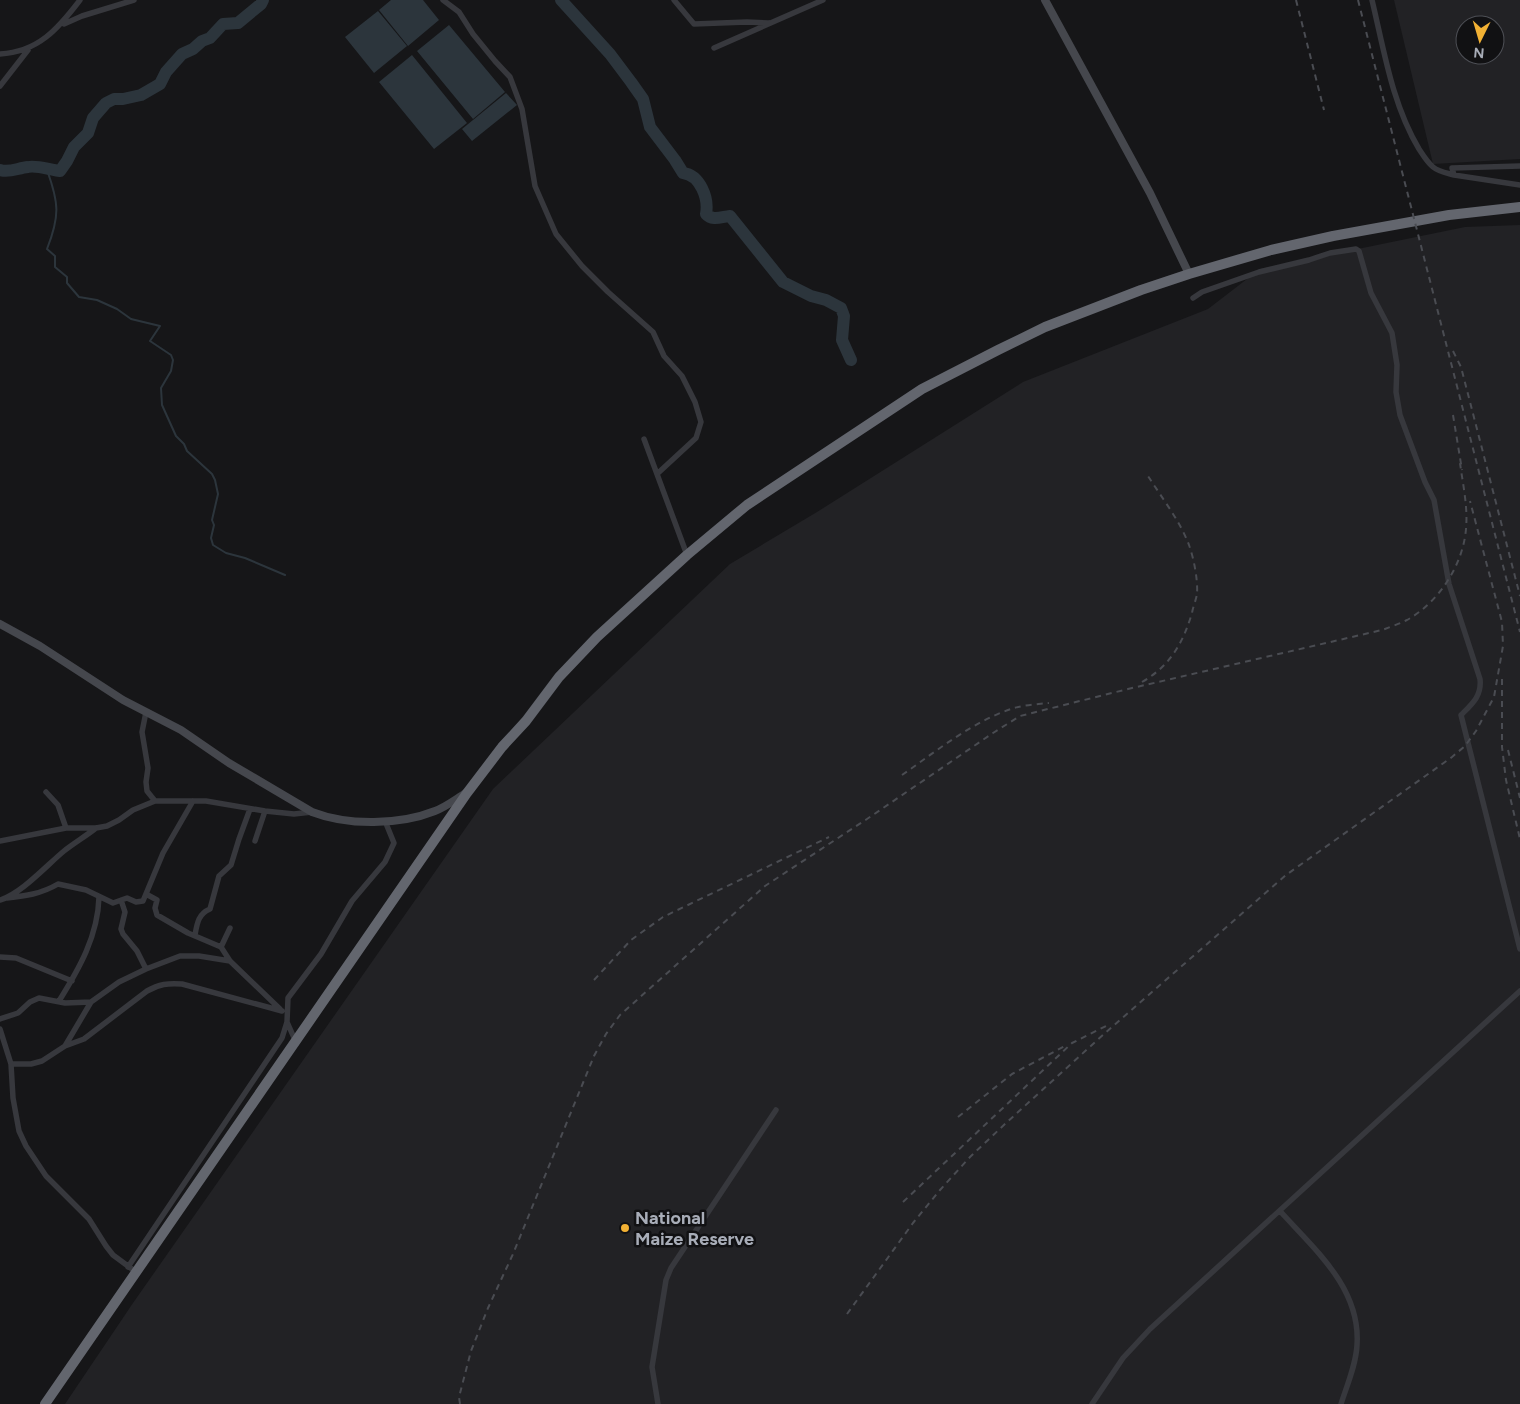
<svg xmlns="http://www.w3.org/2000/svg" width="1520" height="1404" font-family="Figtree,sans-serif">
	<rect width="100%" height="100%" fill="#161618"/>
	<path fill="#222225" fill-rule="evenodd" d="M1394 0H1520V159L1433 164ZM1465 25H1495V55H1465Z
		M1520 225V1404H65L133 1303 493 789 730 564 817 512 1023 382 1208 309 1260 269 1465 227Z"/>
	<path fill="#2c353c" d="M391 0H423L439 20 408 46 379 10Z
		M378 11 407 46 374 73 345 37Z
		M449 25 505 92 473 119 417 51Z
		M412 55 467 123 434 149 379 82Z
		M506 93 517 105 472 141 462 129Z"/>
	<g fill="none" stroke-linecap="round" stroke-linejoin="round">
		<path stroke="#2c353c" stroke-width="2" d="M47 170C59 203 60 216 47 249L55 256V267L67 277V283L79 297 97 300 117 309 131 319 160 326 150 341 171 355 173 360 171 371 161 388 162 405 176 436 184 444 187 451 212 474 215 480 218 494 212 520 214 525 211 538 213 545 226 553 245 558 285 575"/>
		<path stroke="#2c353c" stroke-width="12" d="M561 0 610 54 631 82 643 99 650 127 675 160 683 173C700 175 709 198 706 214 712 221 721 217 730 216L783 282 811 296 826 300 841 308 844 316 842 340 851 360
			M0 170C9 173 18 168 28 167 37 165 50 170 60 171L67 161 74 147 88 133 93 118 106 103 114 99H123L141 95 160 84 166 72 182 54 193 49 202 41 210 38 223 24 238 23 261 4 263 0"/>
		<path stroke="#37383d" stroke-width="5.5" d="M443 0 459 12 473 34 495 61 510 77 522 109 535 186 556 234 582 266 608 292 653 332 664 356 682 376 695 402 701 422 696 438 657 474
			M674 0 694 24 747 22 768 23
			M1372 0C1384 50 1392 104 1419 149 1423 155 1427 162 1433 167 1439 172 1447 173 1454 175
			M64 24 82 16 134 0
			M714 48 823 0
			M0 54C38 52 58 29 80 0
			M0 86 28 50
			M1520 166 1452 168 1454 175 1520 185
			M1193 298 1202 292 1259 272 1309 260 1330 253 1356 249 1359 251 1371 293 1392 333 1397 365 1396 392 1400 415 1425 482 1434 500 1449 584 1480 679C1482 696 1472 704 1461 715L1520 949
			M644 439 687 555
			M146 712 142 732 148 768 146 782 147 791 155 801
			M46 792 58 805 66 828
			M0 841 66 828H96L107 826 119 820 133 810 155 801H206L265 811 294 814 312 812
			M255 841 265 811
			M146 894 157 900 155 908 157 915 188 933 221 947 230 961 280 1009
			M7 898C25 896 41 894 58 884L86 890 113 903 127 898 136 902 143 901 163 853 193 801
			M0 900C21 894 47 865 64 851 74 843 86 836 96 828
			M121 900 125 912 121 929 123 934 137 951 146 969
			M195 935C197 924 198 914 210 909L219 876 231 865 239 839 250 809
			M221 947 230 928
			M0 957 16 958 72 981
			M59 1001C79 969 98 936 99 897
			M0 1019 18 1013 30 1002 39 998 65 1003 91 1002
			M287 1022 295 1040
			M0 1029 11 1064 13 1098 19 1131 26 1146 46 1176 89 1219 106 1246 113 1255 136 1272
			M65 1046 84 1039 147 991C159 984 168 983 182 984L282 1011
			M11 1064H31L42 1061 65 1046 91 1002 119 982 146 969 180 956H199L230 961
			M1280 1211C1314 1249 1361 1288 1357 1345 1356 1365 1347 1385 1341 1404
			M128 1267 282 1038 287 1022 288 998 321 954 352 901 385 862 394 843 385 821
			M658 1404 652 1367 666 1280 671 1268 776 1110
			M1092 1404 1123 1358 1150 1329 1520 991"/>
		<path stroke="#45474d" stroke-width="8" d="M1045 0 1150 193 1189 274
			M0 624 40 646 123 700 181 730 229 763 312 812C348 826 400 825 435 811 446 807 456 799 466 793"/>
		<path stroke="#63666e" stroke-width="10" d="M45 1404 467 793 502 747 526 721 559 677 597 637 687 555 747 505 922 389 998 350 1045 327 1141 290 1189 274 1271 250 1333 236 1449 215 1520 207"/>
		<path stroke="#4a4c52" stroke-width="2" stroke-dasharray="6 5" stroke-linecap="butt" d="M1296 0 1324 110
			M1358 0 1520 632
			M1453 351 1461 367 1520 596
			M1453 415 1462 470
			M1502 679V747L1506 780 1520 839
			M1142 682C1170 666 1183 643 1192 613 1193 607 1196 600 1197 594 1198 580 1194 559 1189 545 1180 521 1162 498 1148 476
			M1508 750 1520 798
			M902 775C938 750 973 721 1014 708 1025 705 1038 704 1049 703
			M594 980 631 940 663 917 829 837
			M958 1117 1012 1074 1065 1046
			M903 1202 1072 1043 1106 1026
			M847 1314 913 1223 940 1190 970 1157 1006 1123 1104 1034 1286 875 1452 757 1465 746 1476 731 1494 697 1503 646 1502 622 1470 501
			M460 1404 459 1397 471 1351 488 1308 513 1254 594 1056 606 1034 620 1015 765 886 867 819 993 733 1020 716 1128 689 1382 630C1390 627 1399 624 1407 620 1439 602 1463 565 1466 529 1468 507 1463 485 1460 463"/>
	</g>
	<circle fill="#f2b134" stroke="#111113" stroke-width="2" cx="625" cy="1228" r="5"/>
	<g text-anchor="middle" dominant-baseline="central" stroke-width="5" stroke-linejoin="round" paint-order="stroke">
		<g font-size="18" font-weight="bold" fill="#a8adb8" stroke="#111113" text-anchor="start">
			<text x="635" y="1218">National<tspan x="635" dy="21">Maize Reserve</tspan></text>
		</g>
	</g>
	<g transform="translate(1480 40) rotate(185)"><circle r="24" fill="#111113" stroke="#4d4f55"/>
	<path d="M0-4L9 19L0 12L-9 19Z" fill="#f2b134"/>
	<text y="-8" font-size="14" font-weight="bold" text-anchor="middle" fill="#a8adb8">N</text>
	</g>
</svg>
